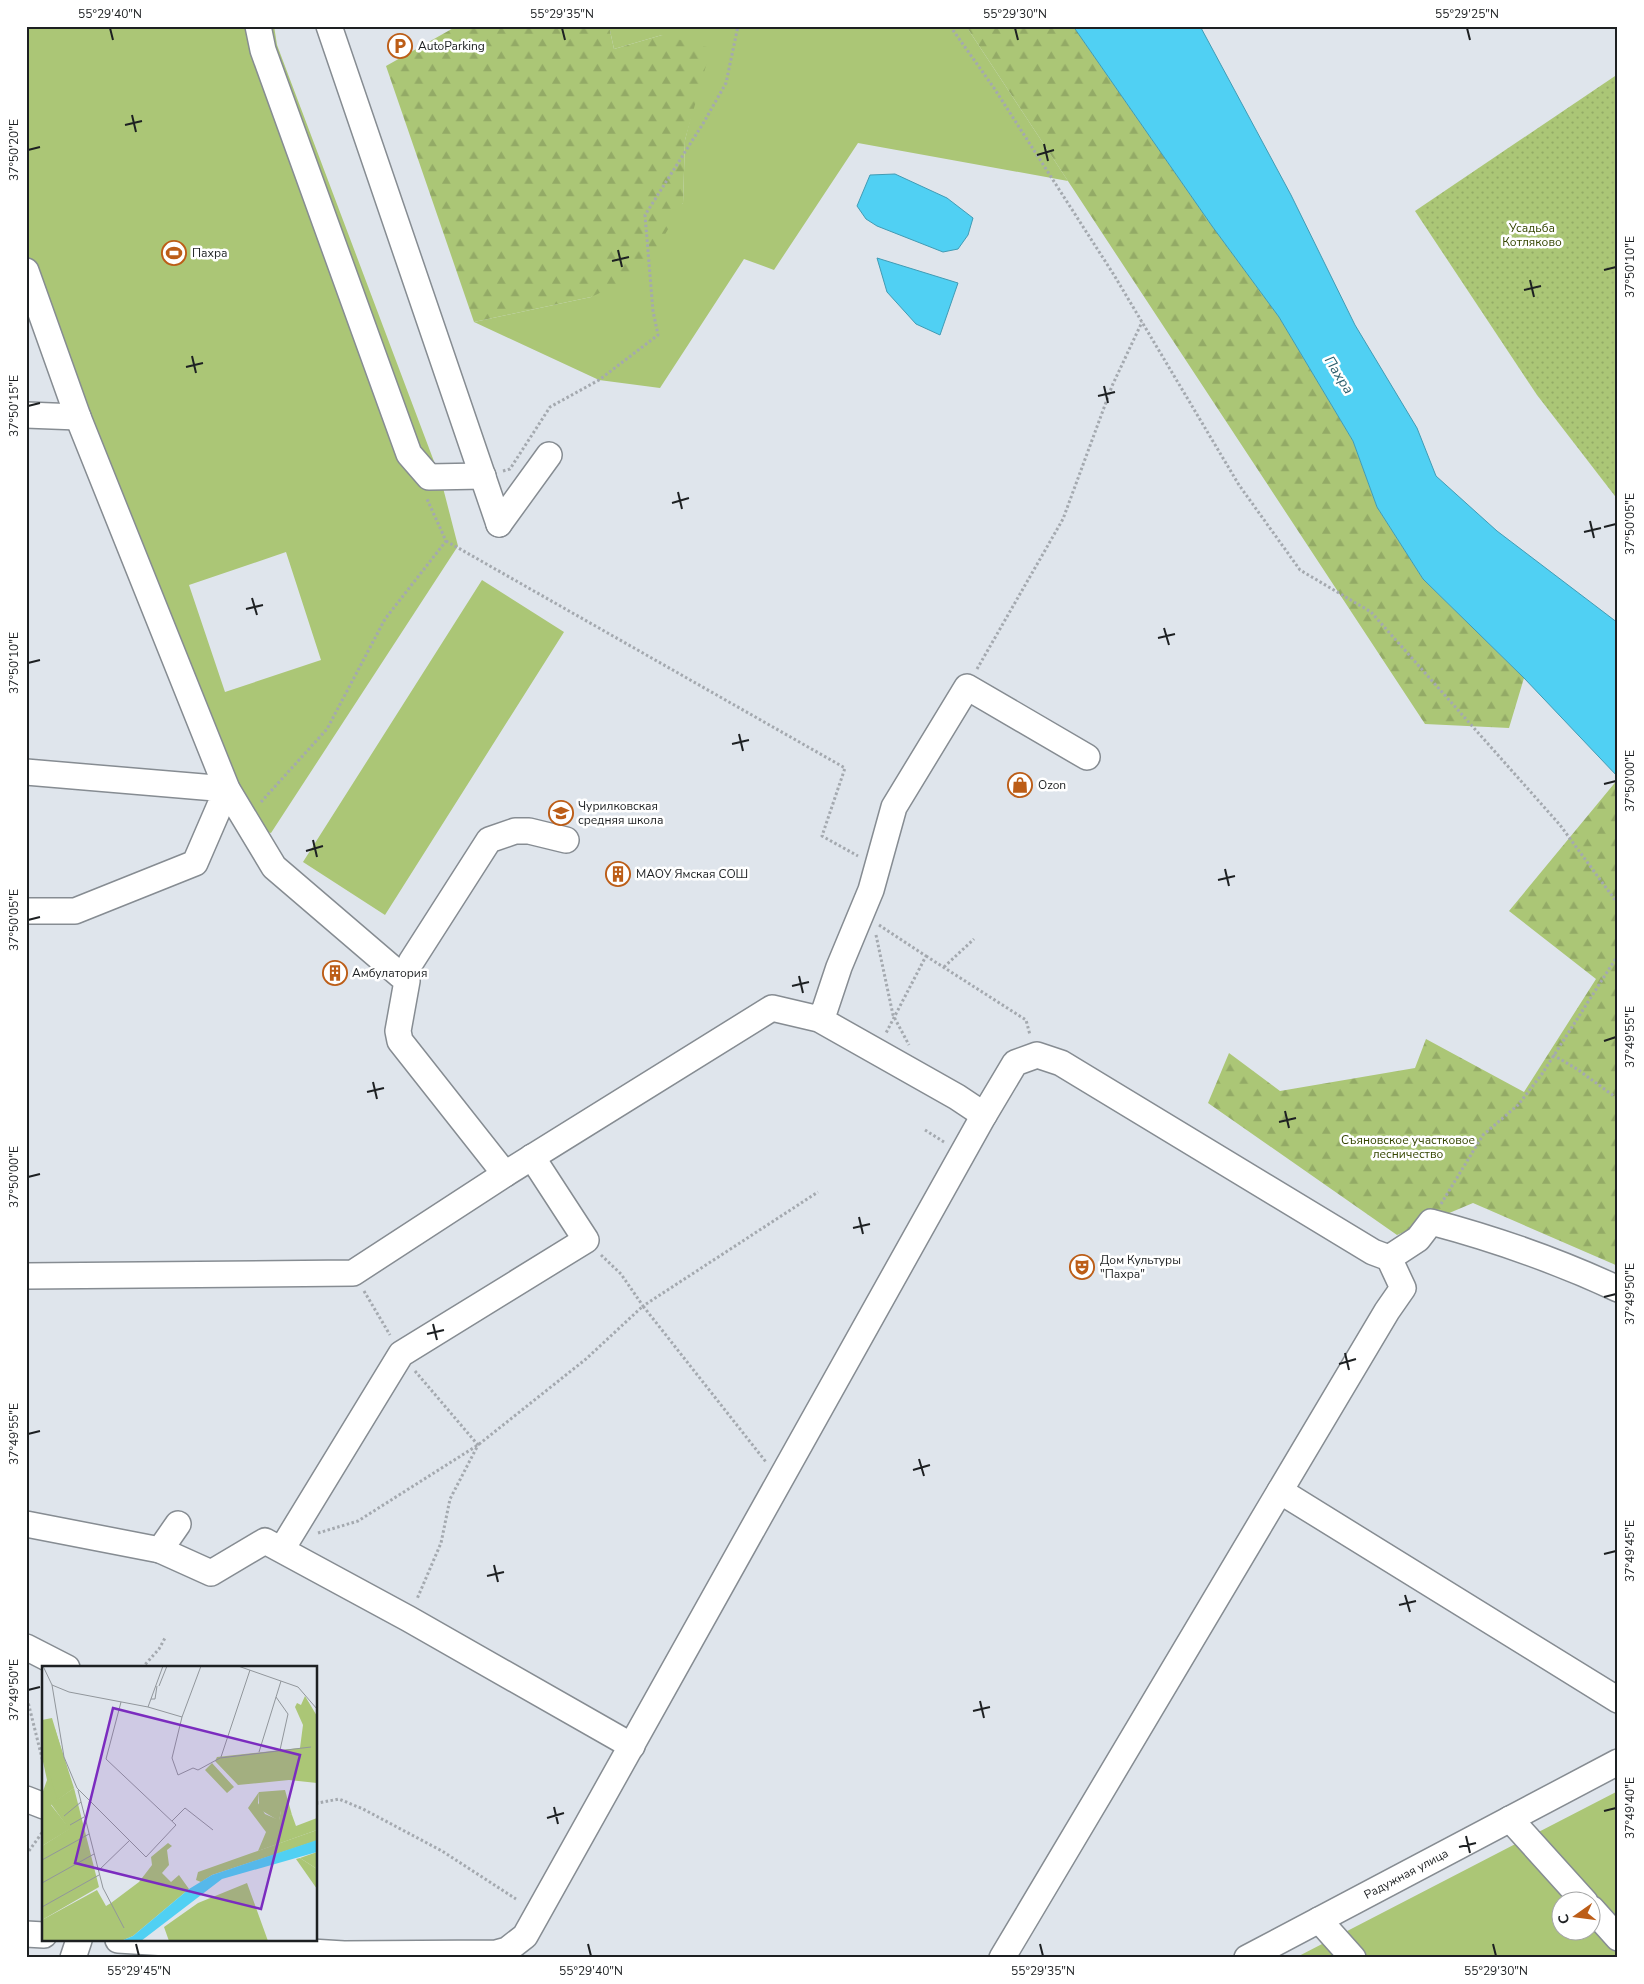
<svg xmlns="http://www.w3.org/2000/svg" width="1644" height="1984" font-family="'Nunito Sans',sans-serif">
	<defs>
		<pattern id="forest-firs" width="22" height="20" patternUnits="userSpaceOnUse" patternTransform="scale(1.25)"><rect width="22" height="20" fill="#abc676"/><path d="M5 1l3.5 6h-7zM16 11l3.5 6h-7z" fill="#93aa66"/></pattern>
		<pattern id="park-dots" width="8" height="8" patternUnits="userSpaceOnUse" patternTransform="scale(1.25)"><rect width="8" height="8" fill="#abc676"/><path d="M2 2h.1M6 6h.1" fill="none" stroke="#93aa66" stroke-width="1.8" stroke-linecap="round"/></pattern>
	</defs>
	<rect width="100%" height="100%" fill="#dfe5ec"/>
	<path fill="#abc676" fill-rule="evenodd" d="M26 26H274L277 45 441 480 458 546 271 833 231 821 26 277ZM286 552 321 660 225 692 189 585Z
		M609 26H966L1068 181 858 143 774 270 744 259 660 388 599 380 474 322 591 297 683 203 685 140 694 104 662 35 614 49Z
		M482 580 564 632 385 915 303 862Z
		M1618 1791V1958H1295ZM1562 1902H1592V1932H1562Z"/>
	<path fill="url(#forest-firs)" d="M457 26H609L614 49 662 35 711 48 685 140 683 203 643 273 591 297 474 322 386 66Z
		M966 26H1073L1212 226 1279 317 1353 441 1377 507 1423 579 1524 678 1509 728 1425 724Z
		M1618 779V1266L1473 1203 1397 1235 1208 1103 1229 1053 1280 1091 1415 1068 1426 1039 1524 1092 1596 979 1509 911Z"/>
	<path fill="url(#park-dots)" d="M1618 74V500L1537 395 1415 211Z"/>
	<path fill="#50d0f3" stroke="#419bb4" d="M1073 26H1200L1291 195 1355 325 1417 428 1436 476 1497 531 1618 623V777L1524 678 1423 579 1377 507 1353 441 1279 317 1212 226Z
		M895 174 947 198 973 218 968 235 958 249 943 252 877 226 866 219 857 206 870 175Z
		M877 258 958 283 940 335 916 324 887 292Z"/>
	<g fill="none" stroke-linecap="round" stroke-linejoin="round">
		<defs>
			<g id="minor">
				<path d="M258 26 263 50 409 454 429 477 483 476"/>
				<path d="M329 26 499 524"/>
				<path d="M26 271 78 417 227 789 274 867 407 981 398 1031 400 1041 505 1174 353 1273 26 1276"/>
				<path d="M26 415 78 417"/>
				<path d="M499 524 549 455"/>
				<path d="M26 772 227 789 195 863 75 911H26"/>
				<path d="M411 962 489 840 515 831H529L566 840"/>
				<path d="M819 1019 825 1009 839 967 871 890 894 807 967 687 1087 757"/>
				<path d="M505 1174 772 1008 819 1019 957 1097 984 1115"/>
				<path d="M1389 1258 1418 1239 1431 1222C1495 1239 1558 1261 1618 1289"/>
				<path d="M1280 1491 1618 1700"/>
				<path d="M26 1524 160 1550 178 1524"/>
				<path d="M282 1549 401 1354 586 1240 532 1157"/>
				<path d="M160 1550 211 1573 265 1541 409 1619 632 1746"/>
				<path d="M26 1647 67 1668"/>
				<path d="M26 1799 44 1806"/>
				<path d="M1510 1819 1585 1902"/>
				<path d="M1592 1909 1618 1938"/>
				<path d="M1319 1920 1353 1958"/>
				<path d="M26 1934 44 1935"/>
				<path d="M118 1940 344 1954 496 1953 507 1950 525 1936 984 1115 1015 1063 1037 1055 1061 1063 1373 1252 1389 1258 1403 1288 1387 1311 1002 1958"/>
				<path d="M73 1958 79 1940"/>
				<path id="s1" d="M1247 1958 1618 1762"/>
			</g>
		</defs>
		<use href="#minor" stroke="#868c92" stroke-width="28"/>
		<path stroke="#a4a9af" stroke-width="3" stroke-dasharray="2.5 2.5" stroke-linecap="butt" d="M950 26 994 88 1114 275 1239 485 1300 570 1371 612 1560 825 1618 904
			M503 471 510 469 550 407 599 380 658 335 653 311 645 215 704 122 726 83 738 26
			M446 541 845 768 822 836 858 856
			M977 669 1063 519 1112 386 1142 322
			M261 802 327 729 385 619 446 541 427 499
			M879 925 926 956 886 1033
			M876 935 893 1015 909 1045
			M926 956 1026 1020 1030 1035
			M944 967 974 939
			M1553 1055 1577 1069 1618 1099
			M925 1130 944 1142
			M1441 1204 1483 1135 1518 1105 1542 1074 1618 955
			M601 1255 621 1274 643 1306 818 1192
			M364 1291 390 1335
			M415 1371 478 1445 450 1499 441 1543 417 1599
			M318 1533 358 1521 478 1445 586 1359 643 1306 766 1462
			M142 1668 159 1649 165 1638
			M26 1694 44 1766
			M316 1802 318 1803 339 1799 363 1809 442 1851 516 1899
			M26 1855 44 1830"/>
		<use href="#minor" stroke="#fff" stroke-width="25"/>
	</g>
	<path fill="none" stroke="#1d2022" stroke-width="2" d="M110 28 113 40M562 28 565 40M1015 28 1018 40M1467 28 1470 40M132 115 136 132M125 125 142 121M1044 144 1048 161M28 150 40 147M1037 155 1054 150M618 250 622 267M612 261 629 257M1604 270 1616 267M1530 280 1534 297M1524 290 1541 286M192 356 196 373M186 367 203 363M1104 386 1108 403M1098 396 1115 392M28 406 40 403M678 492 682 509M672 503 689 498M1590 521 1594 538M1604 527 1616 524M1584 532 1601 528M252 598 257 615M246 609 263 605M1164 628 1169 645M1158 638 1175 634M28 663 40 660M739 734 743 751M732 744 749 740M1604 784 1616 781M313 840 317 857M306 851 323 846M1225 869 1229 886M1218 880 1235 876M28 920 40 917M799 976 803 993M792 986 809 982M1604 1041 1616 1037M373 1082 377 1099M367 1092 384 1088M1285 1111 1289 1128M1279 1122 1296 1118M28 1177 40 1174M859 1217 863 1234M853 1228 870 1224M1604 1297 1616 1294M433 1324 437 1340M427 1334 444 1330M1345 1353 1349 1370M1339 1364 1356 1359M28 1434 40 1431M919 1459 924 1476M913 1470 930 1465M1604 1554 1616 1551M494 1565 498 1582M487 1576 504 1572M1405 1595 1410 1612M1399 1605 1416 1601M28 1690 40 1687M980 1701 984 1718M973 1711 990 1707M554 1807 558 1824M1604 1811 1616 1808M547 1818 564 1813M1466 1836 1470 1853M1459 1847 1476 1843M136 1944 139 1956M588 1944 591 1956M1040 1944 1043 1956M1493 1944 1496 1956"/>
	<defs>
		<symbol id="parking-ring" viewBox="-11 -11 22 22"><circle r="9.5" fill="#fff" stroke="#bc5d17" stroke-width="1.5"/><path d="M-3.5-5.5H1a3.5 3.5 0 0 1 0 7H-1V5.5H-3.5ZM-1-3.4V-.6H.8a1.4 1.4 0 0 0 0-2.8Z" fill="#bc5d17"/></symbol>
		<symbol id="stadium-ring" viewBox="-11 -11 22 22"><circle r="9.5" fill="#fff" stroke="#bc5d17" stroke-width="1.5"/><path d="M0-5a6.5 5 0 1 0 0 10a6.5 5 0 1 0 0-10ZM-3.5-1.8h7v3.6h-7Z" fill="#bc5d17"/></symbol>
		<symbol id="shop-ring" viewBox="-11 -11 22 22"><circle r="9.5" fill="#fff" stroke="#bc5d17" stroke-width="1.5"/><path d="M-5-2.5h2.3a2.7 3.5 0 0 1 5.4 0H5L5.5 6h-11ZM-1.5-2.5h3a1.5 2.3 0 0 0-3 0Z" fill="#bc5d17"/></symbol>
		<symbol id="school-ring" viewBox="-11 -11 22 22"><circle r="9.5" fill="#fff" stroke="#bc5d17" stroke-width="1.5"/><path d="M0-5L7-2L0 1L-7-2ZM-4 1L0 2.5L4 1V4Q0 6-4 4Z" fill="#bc5d17"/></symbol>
		<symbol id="building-ring" viewBox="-11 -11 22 22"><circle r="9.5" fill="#fff" stroke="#bc5d17" stroke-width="1.5"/><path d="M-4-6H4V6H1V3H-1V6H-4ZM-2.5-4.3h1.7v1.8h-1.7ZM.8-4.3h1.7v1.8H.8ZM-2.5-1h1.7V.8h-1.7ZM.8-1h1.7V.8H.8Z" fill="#bc5d17"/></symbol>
		<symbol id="theatre-ring" viewBox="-11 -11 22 22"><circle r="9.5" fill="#fff" stroke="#bc5d17" stroke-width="1.5"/><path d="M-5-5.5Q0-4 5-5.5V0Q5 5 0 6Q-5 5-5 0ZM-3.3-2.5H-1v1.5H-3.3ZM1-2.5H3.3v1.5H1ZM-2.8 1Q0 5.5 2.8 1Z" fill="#bc5d17"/></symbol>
	</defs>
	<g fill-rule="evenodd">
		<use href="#parking-ring" x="386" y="32" width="28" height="28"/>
		<use href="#stadium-ring" x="160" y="239" width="28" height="28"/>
		<use href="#shop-ring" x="1006" y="771" width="28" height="28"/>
		<use href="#school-ring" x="547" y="799" width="28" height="28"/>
		<use href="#building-ring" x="604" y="860" width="28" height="28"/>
		<use href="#building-ring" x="321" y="959" width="28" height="28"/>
		<use href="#theatre-ring" x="1068" y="1253" width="28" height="28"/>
	</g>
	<g text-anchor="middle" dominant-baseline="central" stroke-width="5" stroke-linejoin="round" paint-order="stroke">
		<g font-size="12" fill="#1d2022" stroke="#fff" text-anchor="start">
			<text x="418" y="46">AutoParking</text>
			<text x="192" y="253">Пахра</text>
			<text x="1038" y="785">Ozon</text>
			<text x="578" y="806">Чурилковская<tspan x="578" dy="14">средняя школа</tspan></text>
			<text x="636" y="874">МАОУ Ямская СОШ</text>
			<text x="352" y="973">Амбулатория</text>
			<text x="1100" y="1260">Дом Культуры<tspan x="1100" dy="14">"Пахра"</tspan></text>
		</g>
		<g font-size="12" fill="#344500" stroke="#fff">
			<text x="1532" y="228">Усадьба<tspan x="1532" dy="14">Котляково</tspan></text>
			<text x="1408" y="1140">Съяновское участковое<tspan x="1408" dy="14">лесничество</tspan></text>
		</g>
		<g font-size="12" fill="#1d2022" stroke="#fff">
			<text stroke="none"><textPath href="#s1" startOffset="180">Радужная улица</textPath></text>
		</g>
		<g font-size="14" font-style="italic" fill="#285c6b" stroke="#fff">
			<text transform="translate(1339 375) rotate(58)">Пахра</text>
		</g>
	</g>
	<g transform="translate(42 1666)">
		<rect width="275" height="275" fill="#dfe5ec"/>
		<path d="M263 30 275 50V117L247 114 196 119 173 95 175 91 258 82 261 59 253 41 255 37 259 39ZM170 97 192 121 185 127 163 104ZM32 122 57 221 0 254V180L27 163 9 138ZM217 126 216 137 223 148 237 154 239 145H243L250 149 254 160 275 152V164L216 185 224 166 206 142ZM258 192 275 203V223L254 193Z" fill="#abc676"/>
		<path d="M13 63 32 122 9 139 28 163 0 180V128L5 114 0 91V66ZM243 124 250 149 239 145 237 155 217 143V126ZM275 164 274 175 170 209 159 216 154 214 156 206ZM126 177 130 180 125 184 127 199 120 207 129 216 137 209 147 223 91 270 79 275H0V254L55 224 64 240 69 237 97 216 110 199 109 191ZM275 186V203L258 192Z" fill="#abc676"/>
		<path d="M10 52 31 122 15 133 0 82V54ZM205 217 226 275H127L122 261 156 237Z" fill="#abc676"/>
		<path d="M275 174V186L180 213 99 275H79L91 270 147 223 170 209Z" fill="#50d0f3"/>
		<path fill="none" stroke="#91969b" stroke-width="1" d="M1 0 10 19 22 91 35 122 104 191 134 159 64 93 79 36M159 0 140 51 130 92 136 109 151 102 156 104 178 92 269 81M196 0 256 21 275 43M10 19 27 26 106 41 140 51M117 20 125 0M234 31 246 48 238 84M109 33H113L115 20M106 41 121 0M217 86 239 15M179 91 208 4M36 124 61 222 82 262M22 150 39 136M130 155 143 142 171 164M28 159 42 151M0 194 47 168M56 205 88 174M0 217 52 188M0 241 57 209"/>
		<path fill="#7b2cbf" fill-opacity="0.15" stroke="#7b2cbf" stroke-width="2.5" d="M71 42 258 89 219 243 33 197Z"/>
		<rect width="275" height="275" fill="none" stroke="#1d2022" stroke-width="2.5"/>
	</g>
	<rect width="1644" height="1984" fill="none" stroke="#ffffff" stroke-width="55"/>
	<g transform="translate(1576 1916) rotate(256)"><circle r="24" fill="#ffffff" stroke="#a5a6a7"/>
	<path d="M0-4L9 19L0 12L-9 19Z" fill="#bc5d17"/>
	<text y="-8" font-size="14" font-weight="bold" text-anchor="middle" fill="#1d2022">С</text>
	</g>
	<rect x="28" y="28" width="1588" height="1928" fill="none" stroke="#1d2022" stroke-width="2"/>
	<g font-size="12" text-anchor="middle" fill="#1d2022">
		<text x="110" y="18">55°29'40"N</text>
		<text x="562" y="18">55°29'35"N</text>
		<text x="1015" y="18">55°29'30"N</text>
		<text x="1467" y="18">55°29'25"N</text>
		<text transform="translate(14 150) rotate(-90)" y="4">37°50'20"E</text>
		<text transform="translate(1630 267) rotate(-90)" y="4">37°50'10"E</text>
		<text transform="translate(14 406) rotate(-90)" y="4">37°50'15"E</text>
		<text transform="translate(1630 524) rotate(-90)" y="4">37°50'05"E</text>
		<text transform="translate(14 663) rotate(-90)" y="4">37°50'10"E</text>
		<text transform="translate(1630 781) rotate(-90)" y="4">37°50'00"E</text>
		<text transform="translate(14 920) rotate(-90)" y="4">37°50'05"E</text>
		<text transform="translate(1630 1037) rotate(-90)" y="4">37°49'55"E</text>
		<text transform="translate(14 1177) rotate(-90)" y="4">37°50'00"E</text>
		<text transform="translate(1630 1294) rotate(-90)" y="4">37°49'50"E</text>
		<text transform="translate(14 1434) rotate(-90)" y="4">37°49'55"E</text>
		<text transform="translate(1630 1551) rotate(-90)" y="4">37°49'45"E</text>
		<text transform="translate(14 1690) rotate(-90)" y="4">37°49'50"E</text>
		<text transform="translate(1630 1808) rotate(-90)" y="4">37°49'40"E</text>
		<text x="139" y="1975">55°29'45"N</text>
		<text x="591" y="1975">55°29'40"N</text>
		<text x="1043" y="1975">55°29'35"N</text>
		<text x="1496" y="1975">55°29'30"N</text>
	</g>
</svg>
